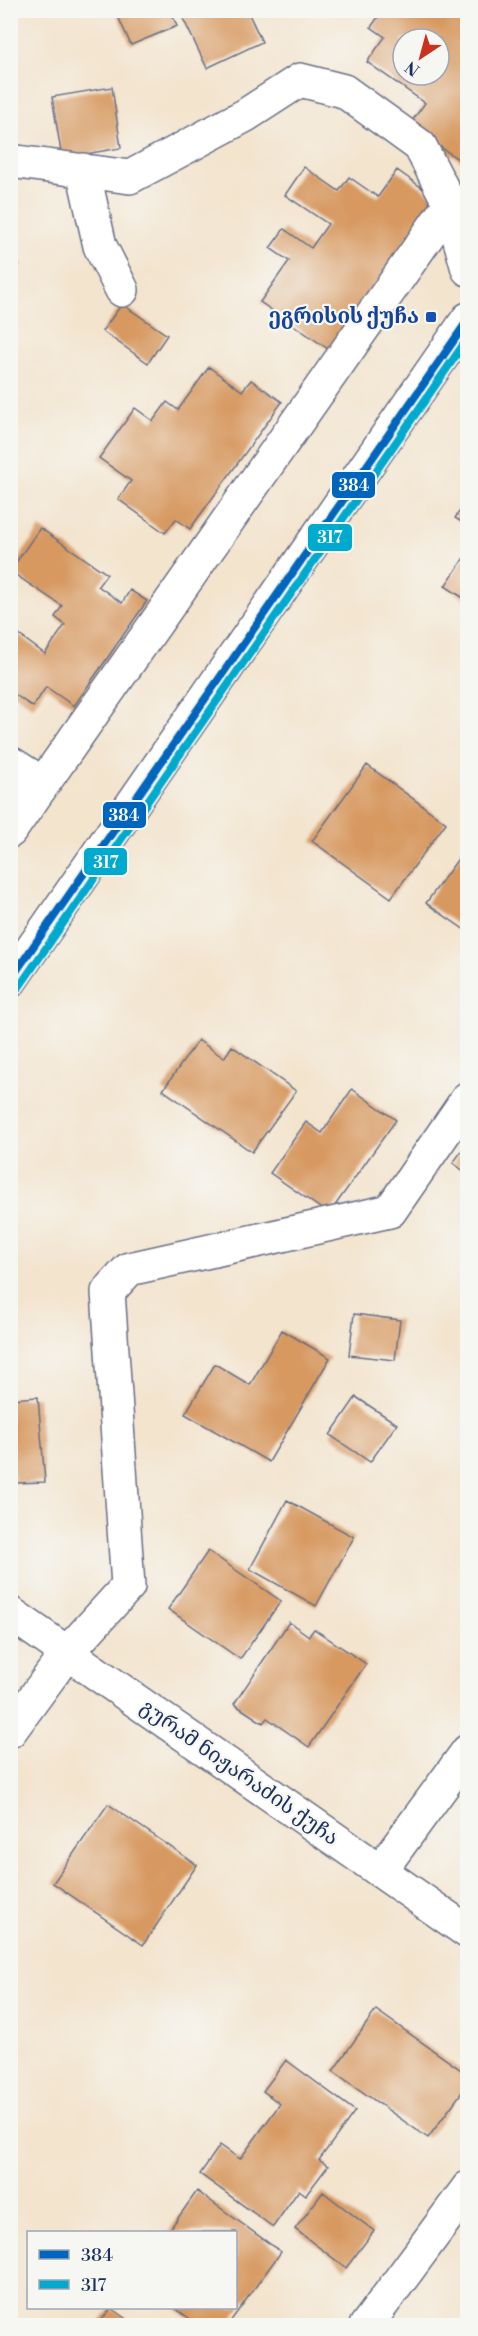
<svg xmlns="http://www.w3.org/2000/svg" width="478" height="2336" font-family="'Libre Bodoni','Noto Serif Georgian',serif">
	<rect width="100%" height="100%" fill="#f6f6f2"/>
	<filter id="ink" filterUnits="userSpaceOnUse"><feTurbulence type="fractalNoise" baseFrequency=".0167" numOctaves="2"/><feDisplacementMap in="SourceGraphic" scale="12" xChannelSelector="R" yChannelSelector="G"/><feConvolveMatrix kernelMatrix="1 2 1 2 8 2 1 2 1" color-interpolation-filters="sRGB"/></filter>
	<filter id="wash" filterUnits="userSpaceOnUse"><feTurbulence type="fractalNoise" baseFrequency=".008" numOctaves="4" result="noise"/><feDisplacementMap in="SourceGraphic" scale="24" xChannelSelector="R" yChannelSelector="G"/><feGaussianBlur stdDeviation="1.35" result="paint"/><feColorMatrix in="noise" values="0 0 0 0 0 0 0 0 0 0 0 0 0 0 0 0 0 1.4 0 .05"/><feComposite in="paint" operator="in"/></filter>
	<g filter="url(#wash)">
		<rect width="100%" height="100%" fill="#f3e4ce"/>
		<g id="blocks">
			<path fill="#d79960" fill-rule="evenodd" d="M115 10H170L177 26 131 45Z
				M179 10H247L262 42 207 68Z
				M383 10H468V166L409 125 425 103 367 62 385 37 371 27ZM403 39H439V75H403Z
				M112 87 121 148 62 158 52 97Z
				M304 167 339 191 349 177 378 197 397 170 436 198 331 351 260 302 289 261 270 248 284 229 311 248 328 224 285 195Z
				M10 259 19 265 10 278Z
				M122 304 167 335 148 363 102 331Z
				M209 367 242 391 251 380 282 402 190 529 176 519 165 533 118 499 131 481 99 458 135 408 153 421 167 402 178 410Z
				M468 499V526L455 518Z
				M40 528 107 574 98 586 122 603 130 590 147 601 74 706 46 687 33 707 10 691V638L15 632 45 654 65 625 55 617 62 606 10 571Z
				M468 552V601L445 586Z
				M367 765 446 823 391 898 312 841Z
				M463 852 468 855V932L426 903Z
				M198 1040 224 1058 232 1046 296 1091 252 1152 163 1090Z
				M352 1089 396 1120 329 1214 270 1173 306 1122 322 1133Z
				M468 1142V1174L453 1163Z
				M354 1314 400 1320 395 1360 349 1355Z
				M282 1330 330 1358 269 1462 185 1414 215 1364 250 1385Z
				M38 1397 45 1482 14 1483 10 1449V1399Z
				M356 1397 397 1424 370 1462 330 1435Z
				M287 1500 354 1537 316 1606 250 1569Z
				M208 1551 281 1601 240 1659 168 1609Z
				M289 1622 309 1636 314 1629 366 1664 309 1747 267 1718 263 1723 234 1704Z
				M108 1804 197 1865 143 1945 53 1883Z
				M376 2010 468 2075V2084L428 2138 333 2071Z
				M286 2060 355 2111 319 2160 328 2166 306 2195 299 2190 273 2227 200 2174 220 2145 240 2159 280 2104 263 2091Z
				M197 2191 281 2252 227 2326H200L175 2308H236V2232H168Z
				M323 2192 374 2231 346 2268 295 2229Z
				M111 2308 136 2326H97Z"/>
		</g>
	</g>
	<g filter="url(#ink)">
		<use href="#blocks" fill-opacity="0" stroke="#676e85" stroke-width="1.5"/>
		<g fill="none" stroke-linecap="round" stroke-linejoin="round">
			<defs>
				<path id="minor" d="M10 161 130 177 246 115 300 80 344 91 420 146 450 204 468 269
					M83 170 100 246 122 290
					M10 763 43 784
					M10 831 450 204
					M10 981 468 319
					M10 1613 468 1932
					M10 1731 67 1653 128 1586 108 1292 129 1269 390 1211 468 1098
					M380 1871 468 1751
					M366 2326 468 2188"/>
			</defs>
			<use href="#minor" stroke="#676e85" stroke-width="36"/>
			<use href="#minor" stroke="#fff" stroke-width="33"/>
			<defs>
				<path id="bus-1" d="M10 980 468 320"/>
				<path id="bus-2" d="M19 987 468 338"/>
			</defs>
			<use href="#bus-1" stroke="#f6f6f2" stroke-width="12"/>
			<use href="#bus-2" stroke="#f6f6f2" stroke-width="12"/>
			<use href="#bus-1" stroke="#0065bd" stroke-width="8"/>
			<use href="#bus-2" stroke="#00a9ce" stroke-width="8"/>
		</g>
	</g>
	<rect fill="#1a4fb4" stroke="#f6f6f2" stroke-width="2" x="425" y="311" width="12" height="12" rx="3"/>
	<g text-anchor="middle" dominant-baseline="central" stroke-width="4.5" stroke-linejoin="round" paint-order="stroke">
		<g font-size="21" font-weight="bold" fill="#164399" stroke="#f6f6f2" text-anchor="end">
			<text x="419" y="317">ეგრისის ქუჩა</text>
		</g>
		<g font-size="21" fill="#1b2f5e" stroke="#f6f6f2">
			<text transform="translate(239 1773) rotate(35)">გურამ ნიჟარაძის ქუჩა</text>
		</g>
	</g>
	<g stroke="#f6f6f2" stroke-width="2">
		<rect x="331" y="471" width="45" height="28" rx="6" fill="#0065bd"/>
		<rect x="307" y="523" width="46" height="29" rx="6" fill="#00a9ce"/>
		<rect x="102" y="801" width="45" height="28" rx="6" fill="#0065bd"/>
		<rect x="83" y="847" width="45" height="29" rx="6" fill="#00a9ce"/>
	</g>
	<g font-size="16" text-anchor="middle" font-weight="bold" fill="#fff">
		<text x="354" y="491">384</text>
		<text x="330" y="543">317</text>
		<text x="124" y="821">384</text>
		<text x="106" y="868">317</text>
	</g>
	<rect width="478" height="2336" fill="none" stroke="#f6f6f2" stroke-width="36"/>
	<rect x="27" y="2231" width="210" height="78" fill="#f6f6f2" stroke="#9ea6b7" stroke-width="1.5"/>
	<rect x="39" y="2250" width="30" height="9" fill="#0065bd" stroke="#9ea6b7" stroke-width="1.5"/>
	<text x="81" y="2261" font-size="18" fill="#1b2f5e">384</text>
	<rect x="39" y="2280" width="30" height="9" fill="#00a9ce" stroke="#9ea6b7" stroke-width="1.5"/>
	<text x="81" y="2291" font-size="18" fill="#1b2f5e">317</text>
	<g transform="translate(421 57) rotate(216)"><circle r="28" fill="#f6f6f2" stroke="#9ea6b7" stroke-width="1.5"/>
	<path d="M0-4.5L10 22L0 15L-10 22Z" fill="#c8321e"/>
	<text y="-9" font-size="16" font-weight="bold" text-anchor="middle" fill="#1b2f5e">N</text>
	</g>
</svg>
